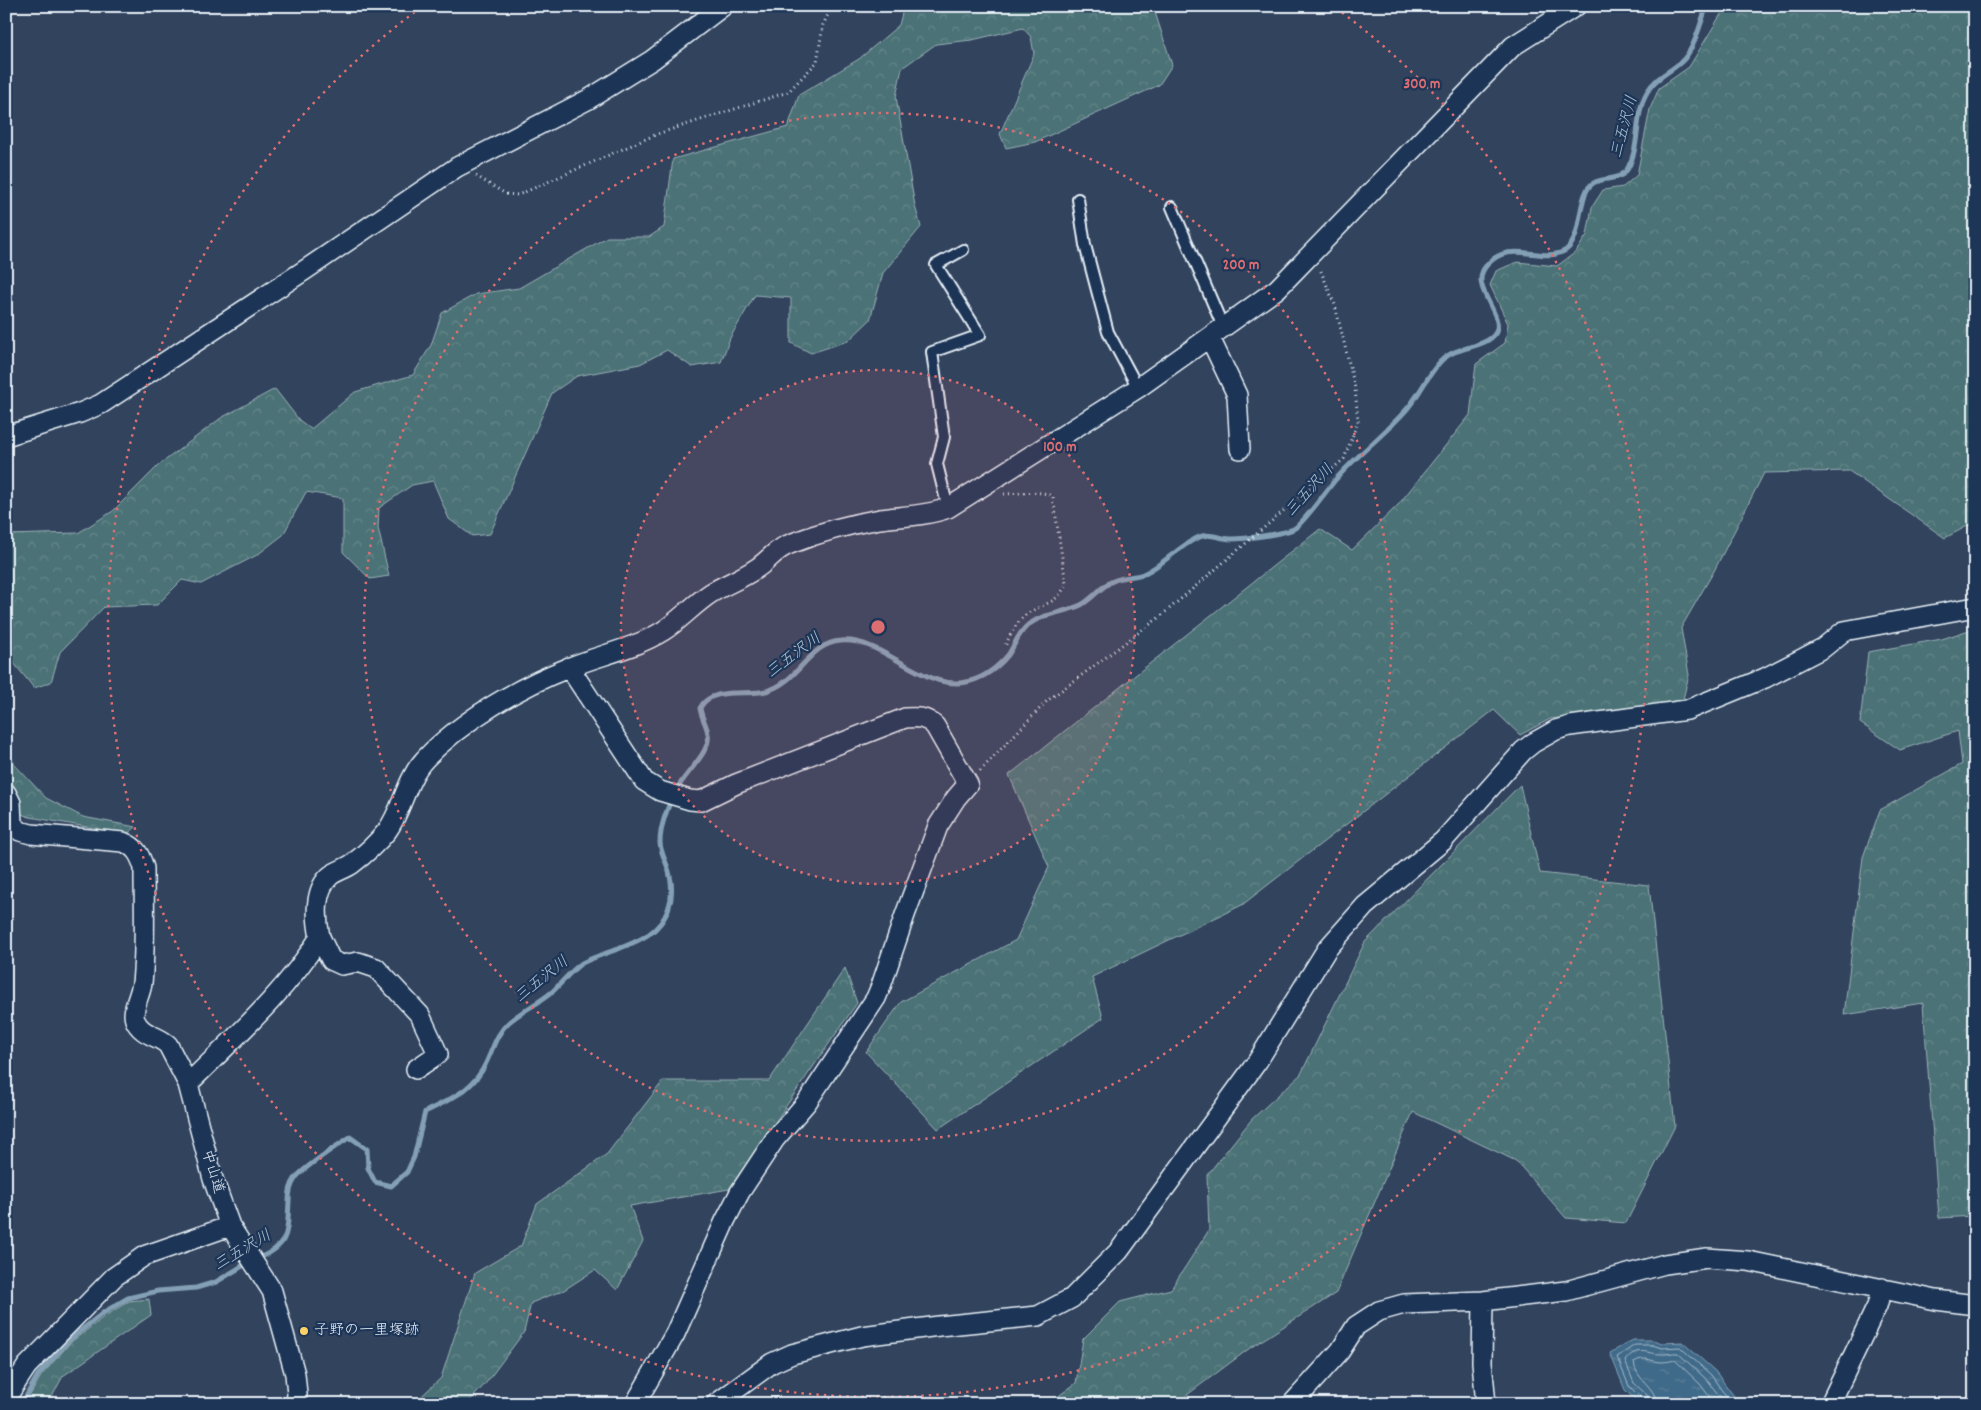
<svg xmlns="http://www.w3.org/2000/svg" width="1981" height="1410" font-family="Dekko,'Klee One',sans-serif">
	<defs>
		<pattern id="forest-crowns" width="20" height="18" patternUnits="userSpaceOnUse" patternTransform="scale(1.25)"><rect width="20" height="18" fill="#4b7276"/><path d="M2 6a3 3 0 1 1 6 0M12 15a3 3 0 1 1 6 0" fill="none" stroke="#65878a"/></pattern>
		<pattern id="water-ripples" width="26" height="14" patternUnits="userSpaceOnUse" patternTransform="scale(1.25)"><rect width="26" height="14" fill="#416a89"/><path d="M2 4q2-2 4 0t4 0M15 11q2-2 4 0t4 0" fill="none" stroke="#5c809a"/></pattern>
	</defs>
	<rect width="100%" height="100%" fill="#32435e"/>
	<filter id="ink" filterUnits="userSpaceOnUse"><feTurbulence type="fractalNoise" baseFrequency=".02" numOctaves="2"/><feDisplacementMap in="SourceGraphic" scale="10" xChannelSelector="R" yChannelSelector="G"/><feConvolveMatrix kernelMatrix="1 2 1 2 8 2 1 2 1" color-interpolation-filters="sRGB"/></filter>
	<g filter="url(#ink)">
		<path fill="url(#forest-crowns)" stroke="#9ab2b7" d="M904 6H1153L1172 65 1159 85 1035 142 1006 148 1000 134 1034 54 1031 37 1023 28 972 40 936 44 902 68 896 97 915 206 921 227 883 273 870 320 848 341 811 353 791 343V298L755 295 730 338 721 362 692 367 667 350 640 364 577 376 552 393 490 534 472 536 449 519 433 481 412 485 379 508 378 528 389 576 370 579 343 552V498L306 492 283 535 257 555 201 584 182 580 157 605 104 607 60 652 51 682 34 688 8 656 6 657V535L78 533 113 511 159 465 221 418 275 389 299 420 311 429 355 392 413 375 431 345 442 313 476 294 519 288 607 237H649L664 227 673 159 788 127 799 95 859 59 899 25Z
			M1726 6H1975V522L1945 538 1849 471 1764 473 1714 571 1681 628 1689 675 1682 703 1550 719 1520 735 1494 710 1242 905 1092 977 1103 1018 938 1129 866 1052 901 1002 1016 940 1049 867 1009 775 1320 529 1352 550 1398 505 1470 415 1476 364 1505 343 1508 324 1490 285 1496 271 1517 262 1557 266 1576 252 1587 235 1592 207 1603 190 1623 187 1637 175 1650 109 1659 88 1689 67Z
			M1975 628V1216L1939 1218 1923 1003 1844 1015 1863 857 1880 810 1962 764 1958 731 1900 750 1860 723 1868 652 1942 639Z
			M6 746 15 765 46 798 83 817 136 827 127 834 30 817 6 809Z
			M1520 785 1540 873 1649 885 1675 1126 1626 1223 1566 1218 1516 1161 1413 1112 1336 1293 1250 1348 1175 1404H1048L1076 1383 1083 1339 1120 1302 1171 1289 1209 1230 1207 1175 1252 1119 1301 1074 1365 942Z
			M845 968 857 1003 729 1189 630 1206 643 1241 617 1290 595 1270 564 1290 531 1303 524 1332 486 1383 467 1404H413L441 1378 475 1273 521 1246 537 1204 607 1154 663 1081H769Z
			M149 1299 151 1315 63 1376 48 1404H25L41 1376 71 1342 105 1316 129 1301Z"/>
		<path fill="url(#water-ripples)" stroke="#84a0b5" d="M1633 1340H1653L1662 1343 1682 1342 1715 1371 1740 1404H1640L1625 1390 1610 1353Z"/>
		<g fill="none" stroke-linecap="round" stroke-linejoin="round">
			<path stroke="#a5bbcc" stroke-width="1" d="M1643 1404 1642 1399 1629 1386 1617 1357 1635 1345H1652L1662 1348 1680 1347 1711 1375 1723 1392 1735 1404
				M1649 1404 1647 1395 1634 1383 1625 1361C1636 1345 1648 1354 1661 1354 1667 1355 1672 1352 1678 1353L1706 1379 1726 1404
				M1657 1404C1656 1386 1635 1380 1634 1362 1645 1355 1651 1362 1662 1362 1666 1362 1671 1361 1675 1360L1700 1384 1715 1404"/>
			<path stroke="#84a0b5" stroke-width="5" d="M676 791C683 775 712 751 708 734 707 725 701 717 700 708 711 686 746 696 766 691 800 682 808 643 841 641 888 637 930 703 981 677 990 673 1002 663 1008 655 1015 645 1018 633 1028 625 1044 613 1064 613 1081 605 1092 599 1099 589 1109 583 1119 576 1132 578 1143 574 1163 565 1178 547 1197 538 1210 531 1218 539 1231 539 1243 539 1286 534 1295 528 1305 521 1326 491 1336 479 1358 454 1385 434 1407 409 1420 394 1427 376 1440 362 1455 346 1478 349 1491 338 1514 320 1466 289 1486 266 1509 237 1544 265 1566 250 1581 239 1578 206 1587 190 1596 173 1619 185 1628 168 1641 144 1634 115 1647 92 1656 76 1672 72 1684 59 1696 45 1700 23 1707 6
				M257 1259C290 1245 287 1234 289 1201 289 1193 290 1186 295 1179 301 1169 338 1145 350 1137L367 1149 368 1168 375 1182 391 1186 407 1172 414 1157 425 1112C450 1099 474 1090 486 1063 493 1049 496 1034 508 1023 521 1011 538 1004 552 992 562 983 570 971 582 963 604 952 629 948 649 934 668 921 675 898 670 876 668 864 661 855 660 843 660 827 666 812 672 798
				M22 1404 38 1375 69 1340 103 1313 128 1298 158 1291 196 1288 216 1282 249 1262"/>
			<defs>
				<path id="service" d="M1078 199 1085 245 1108 332 1138 388
					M1172 207 1223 327
					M948 508 937 464 944 437 932 352 980 335 936 265 963 250"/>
				<path id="minor" d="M1210 338 1237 395 1240 449
					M6 436 80 413 101 404 305 270 457 167 589 99 652 60 723 6
					M569 667 644 781 660 791 690 800 701 801 736 784 905 718C918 717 926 717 935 726L968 784 956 798 938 826 905 915 881 986 876 998 807 1102 775 1139 740 1192 725 1221 675 1334 635 1404
					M6 793 11 803 12 824 20 831 31 834 123 842C136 847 140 855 144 868 144 907 146 945 142 983 141 994 131 1010 135 1020 141 1035 159 1036 168 1045L188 1084 213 1179 230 1226 272 1291 295 1374 297 1394 296 1404
					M320 937 331 960 342 965 358 962 376 968 420 1015 438 1054 416 1069
					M188 1084C234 1038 285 993 320 937 316 918 314 890 330 876 336 871 345 869 352 864 364 855 377 843 387 831 403 809 406 779 425 759 461 721 519 687 568 668 599 655 634 649 663 631 680 620 694 604 711 593 726 584 743 578 757 568 768 561 777 548 790 544 818 533 850 524 880 519 902 516 926 516 948 508L1138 388 1277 289 1513 46 1576 6
					M1483 1301 1482 1362 1486 1404
					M6 1398 27 1366 114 1277 144 1256 230 1226
					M716 1404 772 1363 792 1354 862 1336 939 1326 1038 1316 1072 1298 1119 1251 1257 1062 1327 949 1365 906 1443 841 1523 751 1533 743 1556 730 1570 726 1687 710 1765 678 1823 648 1844 631 1975 607
					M1292 1404 1340 1351 1356 1326 1379 1311 1404 1304 1483 1301 1566 1291 1665 1264 1707 1258 1748 1261 1936 1300 1975 1305
					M1830 1404 1877 1306 1882 1288"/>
			</defs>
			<use href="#service" stroke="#e8f1f8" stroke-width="14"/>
			<use href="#minor" stroke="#e8f1f8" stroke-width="22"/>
			<path stroke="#e8f1f8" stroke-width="3" stroke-dasharray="1 4" stroke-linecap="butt" d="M476 176 506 194 518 195 657 134 788 92 817 62 823 25 832 6
				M1004 494C1016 494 1044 489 1053 497L1066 584C1057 605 1044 602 1027 614 1016 622 1011 634 1005 646
				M980 771 1047 701 1161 616 1344 459 1358 421 1355 388 1335 305 1320 269"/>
			<use href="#service" stroke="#1d3557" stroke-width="10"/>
			<use href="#minor" stroke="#1d3557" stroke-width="19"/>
		</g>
	</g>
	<circle cx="878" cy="627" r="257" fill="#dc6e71" fill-opacity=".12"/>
	<g fill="none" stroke="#dc6e71" stroke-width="2.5" stroke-dasharray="2.5 5">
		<circle cx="878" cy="627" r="257"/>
		<circle cx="878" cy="627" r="514"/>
		<path d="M1336 8A770 770 0 1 1 420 8"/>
	</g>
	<circle fill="#ffd166" stroke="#1d3557" stroke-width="2" cx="304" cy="1331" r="5"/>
	<g text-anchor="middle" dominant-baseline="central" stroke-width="4.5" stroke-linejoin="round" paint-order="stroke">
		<g font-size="15" fill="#e8f1f8" stroke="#1d3557">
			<text transform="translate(212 1172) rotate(73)">中山道</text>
		</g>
		<g font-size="15" fill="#e8f1f8" stroke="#1d3557" text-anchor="start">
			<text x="314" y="1331">子野の一里塚跡</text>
		</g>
		<g font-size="16" font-style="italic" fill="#aec2d1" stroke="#1d3557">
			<text transform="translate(1625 127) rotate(-75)">三五沢川</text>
			<text transform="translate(1310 491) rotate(-48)">三五沢川</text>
			<text transform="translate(794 656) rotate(-37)">三五沢川</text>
			<text transform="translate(542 980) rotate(-39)">三五沢川</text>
			<text transform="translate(243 1251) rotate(-31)">三五沢川</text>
		</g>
	</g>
	<circle cx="878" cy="627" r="8" fill="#dc6e71" stroke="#1d3557" stroke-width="2.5"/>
	<g font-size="15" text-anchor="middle" font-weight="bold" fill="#dc6e71" stroke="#1d3557" stroke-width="4.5" stroke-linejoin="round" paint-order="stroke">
		<text x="1422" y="88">300 m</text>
		<text x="1241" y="269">200 m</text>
		<text x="1060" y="451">100 m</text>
	</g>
	<rect width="1981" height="1410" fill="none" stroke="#1d3557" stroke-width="25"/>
	<rect x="12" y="12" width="1956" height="1385" fill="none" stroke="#e8f1f8" stroke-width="2" filter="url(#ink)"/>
</svg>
